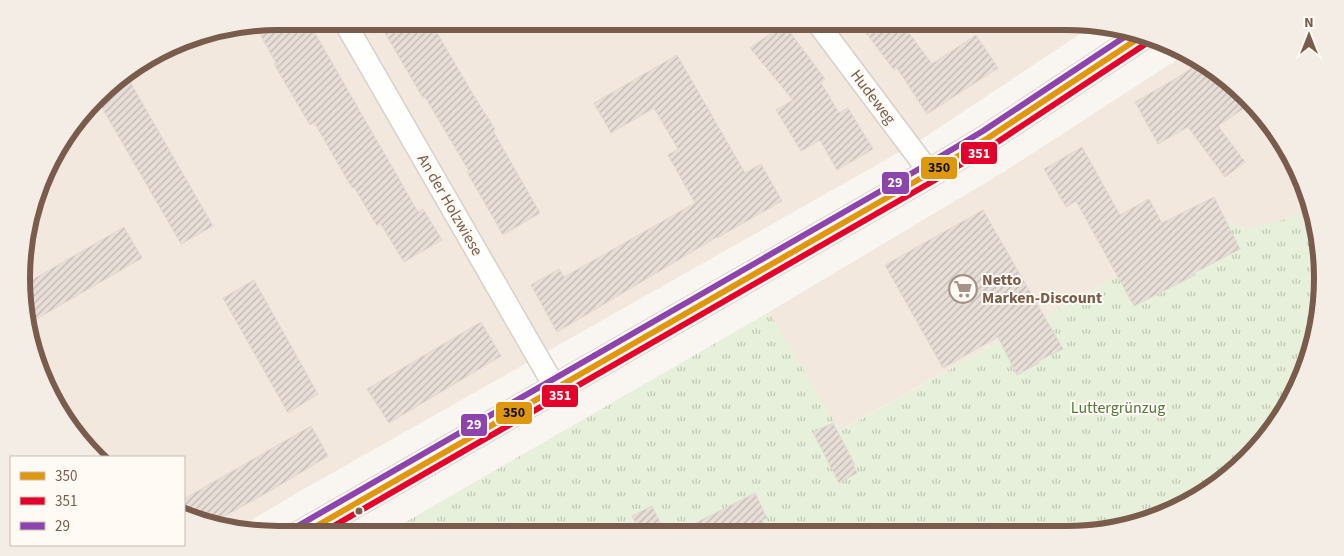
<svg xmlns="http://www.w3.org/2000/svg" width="1344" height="556" font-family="'Source Sans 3',sans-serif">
	<defs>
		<pattern id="park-tufts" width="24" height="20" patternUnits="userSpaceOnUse" patternTransform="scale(1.25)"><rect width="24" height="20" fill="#e7f0db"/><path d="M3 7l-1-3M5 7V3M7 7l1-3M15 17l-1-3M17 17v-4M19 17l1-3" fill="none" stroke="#c0c6b4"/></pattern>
		<pattern id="building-hatch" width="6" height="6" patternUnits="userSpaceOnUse" patternTransform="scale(1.25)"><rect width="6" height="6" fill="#e6ded7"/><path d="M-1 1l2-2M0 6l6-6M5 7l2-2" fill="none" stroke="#bfb7b1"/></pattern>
	</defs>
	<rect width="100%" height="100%" fill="#f9f5f0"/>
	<path fill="#f2e8de" d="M278 21H1066L1092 26 919 141 288 498 238 528 196 521 184 515V457H99L64 420 26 328 23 244 56 150 109 85 195 35Z
		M1184 55 1235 85 1296 164 1308 209 1286 219 1249 229 1221 222 1070 302 839 431 769 312 1002 173Z"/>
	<path fill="url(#park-tufts)" d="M1308 209 1322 261 1309 360 1279 421 1235 471 1165 515 1100 533 385 534 769 312 840 431 1070 302 1221 221 1249 229 1286 219Z"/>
	<path fill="url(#building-hatch)" stroke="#e2d8d2" d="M278 21H308L418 212 423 209 442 240 404 262 380 223 377 226 354 187 352 188 314 122 310 125 274 64 276 63 255 25Z
		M378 21H430L474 96 495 129 493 131 540 213 503 235 467 172 469 171 425 97 423 98Z
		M857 21H900L932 64 976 35 998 68 927 114 897 68 894 70Z
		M784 24 825 79 821 83 839 113 848 108 873 149 837 170 820 140 801 151 776 110 793 100 750 48Z
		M677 55 745 173 761 164 782 201 717 238V237L557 332 531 285 559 269 564 277 695 203 668 155 678 149 654 108 611 133 594 103Z
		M1198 64 1235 85 1250 104 1218 126 1245 162 1225 177 1188 127 1158 144 1135 102 1175 79Z
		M126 75 213 226 181 244 97 99 109 85Z
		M1082 147 1120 215 1149 199 1162 223 1214 197 1240 249 1194 273 1195 275 1134 306 1076 201 1066 207 1044 169Z
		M983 210 1063 349 1038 361 1039 363 1017 375 998 337 943 368 885 265Z
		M124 227 142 258 26 325 25 284Z
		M254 280 318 394 288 413 223 298Z
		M481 322 501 356 389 423 367 389Z
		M833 423 855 465H853L857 473 839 483 813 432Z
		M311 426 328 456 270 491 212 523 196 521 184 515V499Z
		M755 493 767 518 762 520 764 523 743 533 674 534Z
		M652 506 666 534H641L632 516Z"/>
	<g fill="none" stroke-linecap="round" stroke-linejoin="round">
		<defs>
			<path id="street" d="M344 21 556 389
				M816 21 930 173"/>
			<path id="secondary" d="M300 535 930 173 988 138 1145 34"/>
		</defs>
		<use href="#street" stroke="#d7d1cb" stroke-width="24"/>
		<use href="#secondary" stroke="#d9d2cb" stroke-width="30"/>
		<use href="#street" stroke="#fefefd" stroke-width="21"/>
		<use href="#secondary" stroke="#fefefd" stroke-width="28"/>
		<defs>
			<path id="bus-1" d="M301 535 930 173 988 138 1145 34"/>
			<path id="bus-2" d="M318 535 935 180 993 145 1150 41"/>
			<path id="bus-3" d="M296 527 926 165 983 131 1132 32"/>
		</defs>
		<use href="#bus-1" stroke="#fffaf3" stroke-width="10"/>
		<use href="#bus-2" stroke="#fffaf3" stroke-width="10"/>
		<use href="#bus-3" stroke="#fffaf3" stroke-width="10"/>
		<use href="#bus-1" stroke="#de970f" stroke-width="6"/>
		<use href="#bus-2" stroke="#e4002b" stroke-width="6"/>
		<use href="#bus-3" stroke="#8e44ad" stroke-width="6"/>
	</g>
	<defs>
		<symbol id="supermarket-ring" viewBox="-11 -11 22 22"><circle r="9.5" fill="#fffaf3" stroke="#a69286" stroke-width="1.5"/><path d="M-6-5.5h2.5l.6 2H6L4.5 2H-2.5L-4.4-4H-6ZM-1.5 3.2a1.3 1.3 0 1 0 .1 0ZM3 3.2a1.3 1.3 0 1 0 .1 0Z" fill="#a69286"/></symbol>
	</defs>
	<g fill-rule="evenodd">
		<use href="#supermarket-ring" x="947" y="273" width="32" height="32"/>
	</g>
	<circle fill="#7a5c4d" stroke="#fffaf3" stroke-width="2" cx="359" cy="511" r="4.5"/>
	<g text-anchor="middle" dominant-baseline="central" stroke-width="4" stroke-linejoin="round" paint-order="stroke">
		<g font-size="16" fill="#7a5c4d" stroke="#fffaf3">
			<text transform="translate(873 97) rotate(53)">Hudeweg</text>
			<text transform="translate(450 205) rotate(60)">An der Holzwiese</text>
		</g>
		<g font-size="16" font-weight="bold" fill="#7a5c4d" stroke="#fffaf3" text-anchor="start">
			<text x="982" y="280">Netto<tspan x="982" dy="18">Marken-Discount</tspan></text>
		</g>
		<g font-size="16" fill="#537a41" stroke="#fffaf3">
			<text x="1118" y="408">Luttergrünzug</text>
		</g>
	</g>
	<path d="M0 0H1344V556H0ZM278 30H1066A248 248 0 0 1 1314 278V278A248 248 0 0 1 1066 526H278A248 248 0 0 1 30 278V278A248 248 0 0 1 278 30Z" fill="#f4ede6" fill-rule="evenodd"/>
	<path fill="none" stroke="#7a5c4d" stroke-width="6" d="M278 30H1066A248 248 0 0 1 1314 278V278A248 248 0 0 1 1066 526H278A248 248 0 0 1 30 278V278A248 248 0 0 1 278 30Z"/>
	<g stroke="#fffaf3" stroke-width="2">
		<rect x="960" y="141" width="38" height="24" rx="5" fill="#e4002b"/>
		<rect x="920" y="156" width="38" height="24" rx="5" fill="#de970f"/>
		<rect x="881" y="171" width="29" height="24" rx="5" fill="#8e44ad"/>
		<rect x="541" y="384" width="38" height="24" rx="5" fill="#e4002b"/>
		<rect x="495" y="401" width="38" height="24" rx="5" fill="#de970f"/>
		<rect x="460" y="413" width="28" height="24" rx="5" fill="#8e44ad"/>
	</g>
	<g font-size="14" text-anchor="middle" font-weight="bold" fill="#fff">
		<text x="979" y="158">351</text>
		<text x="895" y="187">29</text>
		<text x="560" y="400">351</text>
		<text x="474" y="429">29</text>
	</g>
	<g font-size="14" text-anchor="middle" font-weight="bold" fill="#111">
		<text x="939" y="172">350</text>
		<text x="514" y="417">350</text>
	</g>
	<rect x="10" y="456" width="175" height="90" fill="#fffaf3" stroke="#cabbb1"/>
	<rect x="20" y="472" width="25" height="8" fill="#de970f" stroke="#cabbb1"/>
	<text x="55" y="481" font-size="15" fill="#7a5c4d">350</text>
	<rect x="20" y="497" width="25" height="8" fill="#e4002b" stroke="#cabbb1"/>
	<text x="55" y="506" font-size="15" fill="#7a5c4d">351</text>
	<rect x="20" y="522" width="25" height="8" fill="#8e44ad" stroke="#cabbb1"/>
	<text x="55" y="531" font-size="15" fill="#7a5c4d">29</text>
	<g transform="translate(1309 35)" stroke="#fffaf3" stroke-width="4" paint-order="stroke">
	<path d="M0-4L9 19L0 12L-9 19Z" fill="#7a5c4d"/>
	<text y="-8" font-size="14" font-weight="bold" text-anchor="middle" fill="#7a5c4d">N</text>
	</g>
</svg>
